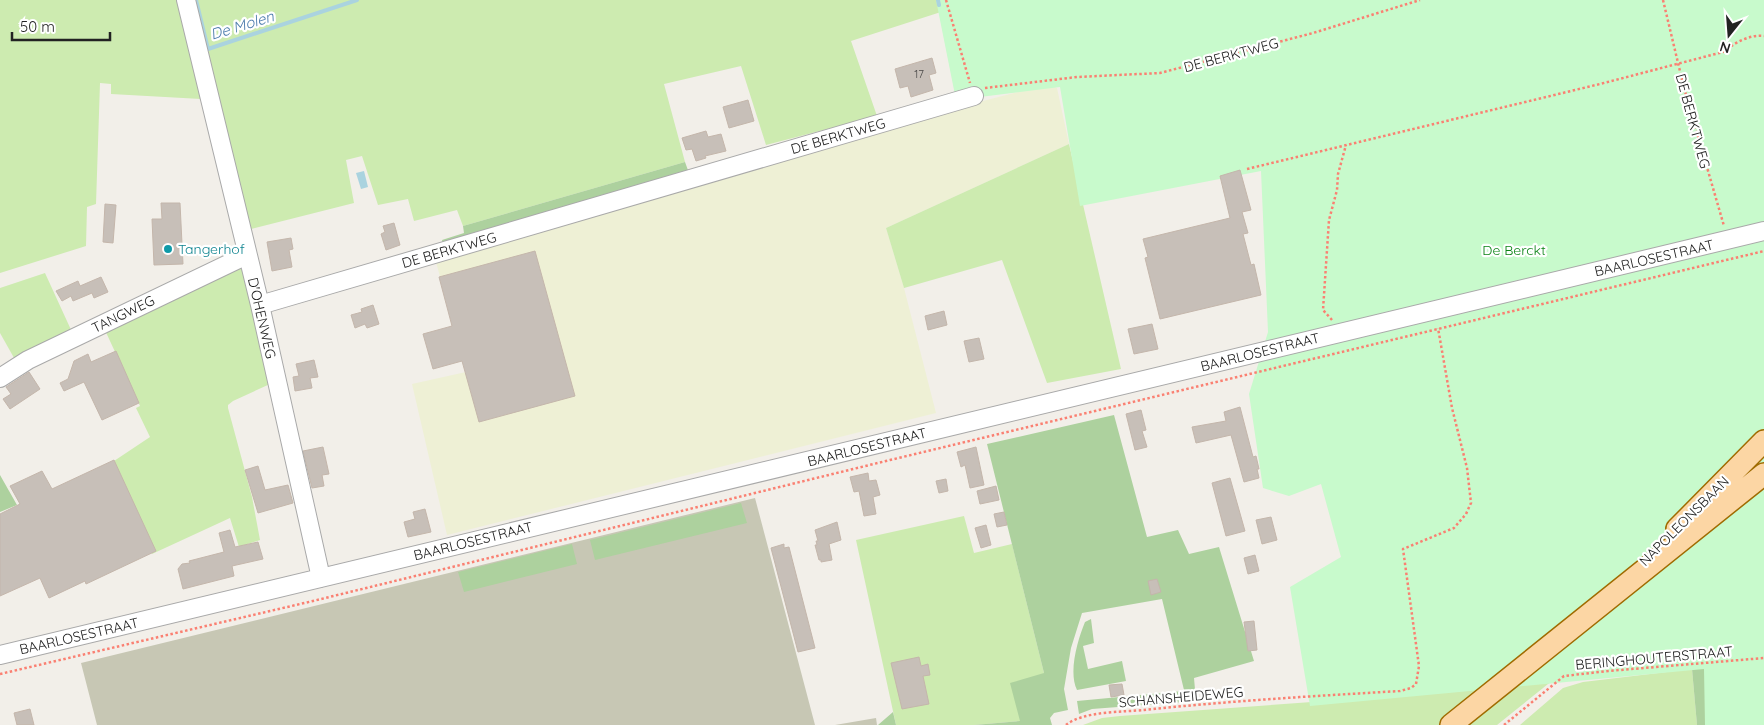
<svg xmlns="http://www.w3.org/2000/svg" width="1764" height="725" font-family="Quicksand,sans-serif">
	<rect width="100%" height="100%" fill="#f2efe9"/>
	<path fill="#c7c7b4" d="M755 498 815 725H97L81 663Z
		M876 718 877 725H835Z"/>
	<path fill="#eef0d5" d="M1037 87H1054L1057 88 1069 144 886 228 904 288 936 413 447 535 412 384 466 372 436 262 940 112Z"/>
	<path fill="#cdebb0" d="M0 0H177L201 99 111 94V84L100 83 96 204 87 207 86 246 0 273Z
		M191 0H941L944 11 851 41 877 116 766 145 741 66 664 84 685 162 463 226 457 210 414 221 408 199 378 205 362 156 346 160 354 203 247 230Z
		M1069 144 1121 369 1047 383 1002 260 904 288 886 228Z
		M236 267 240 268 245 273 270 384 233 401 228 405V408L252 497 260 540 239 547 230 518 152 554 111 463 150 437 136 408 140 406 104 328Z
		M45 273 72 332 18 365 0 333V288Z
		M964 516 974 553 1012 544 1044 673 1020 721 974 725H896L856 540Z
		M1614 607 1563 672 1497 725H1462Z
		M1504 650 1482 691 1439 725H1083L1102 718 1120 716 1451 692Z
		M1692 669 1697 725H1520L1563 688 1583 682Z"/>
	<path fill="#add19e" d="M685 162 689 173 443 245 442 240 464 233 463 226Z
		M1114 415 1147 537 1178 530 1189 554 1219 547 1254 661 1194 678 1196 701 1092 709 1079 714 1077 701 1183 691 1184 690 1162 599 1082 613 1071 648 1064 689 1068 710 1054 713 1050 718 1052 725H974L1020 721 1010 683 1044 673 987 444Z
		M0 475 17 505 0 512Z
		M741 503 747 523 595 560 590 540Z
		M572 544 577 564 464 592 458 572Z
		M1091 619 1094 643 1083 646 1088 669 1122 661 1126 681 1077 690C1068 672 1078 639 1085 622Z
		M1764 664 1724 725H1697L1692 669Z
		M893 712 896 725H878Z"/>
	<path fill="#c8facc" d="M936 0H1764V725H1705L1704 669 1310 706 1290 587 1341 557 1321 484 1289 496 1263 488 1249 394 1268 332 1261 171 1080 206 1060 87 956 100Z"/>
	<path fill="#aad3df" d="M364 171 368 187 361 189 356 173Z"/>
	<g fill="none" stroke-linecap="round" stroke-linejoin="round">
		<path stroke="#aad3df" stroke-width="4" d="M196 0 208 49 357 0
			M938 0 939 5"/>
	</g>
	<path fill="#c7bfb8" stroke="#c4b6ab" d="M932 58 936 73 929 75 933 90 911 97 908 86 900 88 895 69Z
		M748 100 754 121 729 128 723 107Z
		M706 131 708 137 721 134 726 151 705 156 706 158 696 161 692 149 686 150 682 138Z
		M1240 170 1251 210 1242 212 1248 233 1243 234 1251 265 1254 264 1261 295 1160 319 1145 258 1148 257 1143 239 1230 218 1220 176Z
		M161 203H180L183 264 154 265 152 219H162Z
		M105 204 116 205 113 243 103 242Z
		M394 223 400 245 386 250 381 234 385 232 383 226Z
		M291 238 293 249 289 250 292 267 272 271 267 242Z
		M535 251 575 396 479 422 462 361 433 369 423 334 452 326 439 277Z
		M101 277 108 292 94 298 92 293 73 301 71 296 62 301 56 291 78 281 80 286Z
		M373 305 379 324 367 328 365 324 355 328 351 315 362 312 361 309Z
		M944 311 947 325 928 330 925 316Z
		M1152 324 1158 349 1134 354 1128 329Z
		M979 338 984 359 969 362 964 341Z
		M116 351 139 403 102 420 84 382 64 391 60 383 68 379 74 361 88 354 91 362Z
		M314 360 318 377 310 378 312 388 295 391 293 377 299 376 296 364Z
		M29 372 40 389 10 409 3 399 11 394 6 387Z
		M1240 407 1253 457 1256 456 1259 469H1257L1259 478 1244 482 1231 435 1196 443 1192 427 1226 421 1224 412Z
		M1141 410 1146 430 1142 431 1147 447 1135 450 1126 414Z
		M323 447 329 474 322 475 324 486 312 488 303 451Z
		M976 447 984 485 970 488 965 465 961 467 957 452Z
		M114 460 156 551 86 584 85 581 49 598 40 578 0 596V514L20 504 10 486 42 471 52 489Z
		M258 466 265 490 288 485 293 503 258 513 245 470Z
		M868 473 869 481 876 480 880 495 873 497 876 514 864 516 859 491 854 492 850 477Z
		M1230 478 1245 531 1226 536 1212 483Z
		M946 479 948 491 939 493 936 481Z
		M996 486 999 500 980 504 977 491Z
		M425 509 431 532 408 537 404 522 415 519 413 512Z
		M1004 512 1007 525 997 527 994 514Z
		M1271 517 1277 540 1262 544 1256 520Z
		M837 522 841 540 829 544 832 560 821 562V560H819L815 545H817L816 541H818L815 530Z
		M986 525 991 545 981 548 975 528Z
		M230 530 235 547 258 542 263 559 232 566 234 576 183 589 178 569 182 564 190 563 189 561 224 552 219 533Z
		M784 544V548L789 547 815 648 798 652 771 548Z
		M1255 555 1259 571 1248 574 1244 558Z
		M1157 579 1161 592 1151 595 1148 581Z
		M1254 621 1257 650 1248 651 1244 622Z
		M919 657 921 666 928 664 930 675 923 676 929 704 902 709 891 663Z
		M1122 684 1124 695 1111 697 1109 685Z
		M30 709 34 725H17L14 713Z"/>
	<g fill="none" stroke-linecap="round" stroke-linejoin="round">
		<defs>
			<path id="minor" d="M186 0 260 305 321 578
				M260 305 974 96
				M0 378 28 360 247 255
				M0 655 1764 231"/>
			<path id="major" d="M1677 529 1764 441
				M1451 725 1764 474"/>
		</defs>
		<use href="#minor" stroke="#a9a9a9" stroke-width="20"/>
		<use href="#major" stroke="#a06b00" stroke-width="24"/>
		<path stroke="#fa8072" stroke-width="2.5" stroke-dasharray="2.5 2.5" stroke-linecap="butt" d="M946 0 970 83
			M1663 0 1684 88 1724 226
			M985 88 1077 77 1160 73 1313 33 1420 0
			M1247 169 1600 84 1723 52C1734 43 1750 34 1764 36
			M1332 320 1323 310 1329 220 1337 190 1338 174 1346 145
			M0 674 313 601 890 460 1764 251
			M1066 725C1083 711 1123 712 1144 710 1229 701 1314 696 1400 691L1411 688 1416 684 1419 666 1403 549 1454 528 1466 514 1471 503 1467 468 1452 408 1438 328
			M1504 725 1564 676 1608 671 1764 658"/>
		<use href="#minor" stroke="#fff" stroke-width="18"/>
		<use href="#major" stroke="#fcd6a4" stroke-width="21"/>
	</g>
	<circle fill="#0f9aa8" stroke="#fff" stroke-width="2" cx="168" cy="249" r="5"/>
	<g text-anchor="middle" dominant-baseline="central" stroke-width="4.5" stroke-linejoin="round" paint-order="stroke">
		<g font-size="11" fill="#4b4948">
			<text x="919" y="74">17</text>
		</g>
		<g font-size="14" fill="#222" stroke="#fff">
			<text transform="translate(1231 55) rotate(-15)">DE BERKTWEG</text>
			<text transform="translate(1693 121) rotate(75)">DE BERKTWEG</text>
			<text transform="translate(838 136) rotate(-16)">DE BERKTWEG</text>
			<text transform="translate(449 250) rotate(-16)">DE BERKTWEG</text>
			<text transform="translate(1654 258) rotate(-13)">BAARLOSESTRAAT</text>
			<text transform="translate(123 314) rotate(-26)">TANGWEG</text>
			<text transform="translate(262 318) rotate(77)">D'OHENWEG</text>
			<text transform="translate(1260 352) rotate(-14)">BAARLOSESTRAAT</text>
			<text transform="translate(867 447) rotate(-14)">BAARLOSESTRAAT</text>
			<text transform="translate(1684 521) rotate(-45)">NAPOLEONSBAAN</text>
			<text transform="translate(473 541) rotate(-14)">BAARLOSESTRAAT</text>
			<text transform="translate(79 636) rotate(-13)">BAARLOSESTRAAT</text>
			<text transform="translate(1654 658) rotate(-5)">BERINGHOUTERSTRAAT</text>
			<text transform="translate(1181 697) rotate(-5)">SCHANSHEIDEWEG</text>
		</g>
		<g font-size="14" fill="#0d838f" stroke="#fff" text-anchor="start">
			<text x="178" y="249">Tangerhof</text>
		</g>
		<g font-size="14" fill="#0c8416" stroke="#fff">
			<text x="1514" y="250">De Berckt</text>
		</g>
		<g font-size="15" font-style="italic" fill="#4a7aab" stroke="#fff">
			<text transform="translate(242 25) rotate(-17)">De Molen</text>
		</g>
	</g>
	<g transform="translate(1729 35) rotate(197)" stroke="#ffffff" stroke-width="4" paint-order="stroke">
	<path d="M0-4L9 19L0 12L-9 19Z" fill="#222222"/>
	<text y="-8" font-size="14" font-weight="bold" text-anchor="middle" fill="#222222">N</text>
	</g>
	<path d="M12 32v8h98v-8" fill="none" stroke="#222222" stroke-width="2.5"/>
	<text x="20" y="32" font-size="15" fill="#222222" stroke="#ffffff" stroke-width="4" paint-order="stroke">50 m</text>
</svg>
